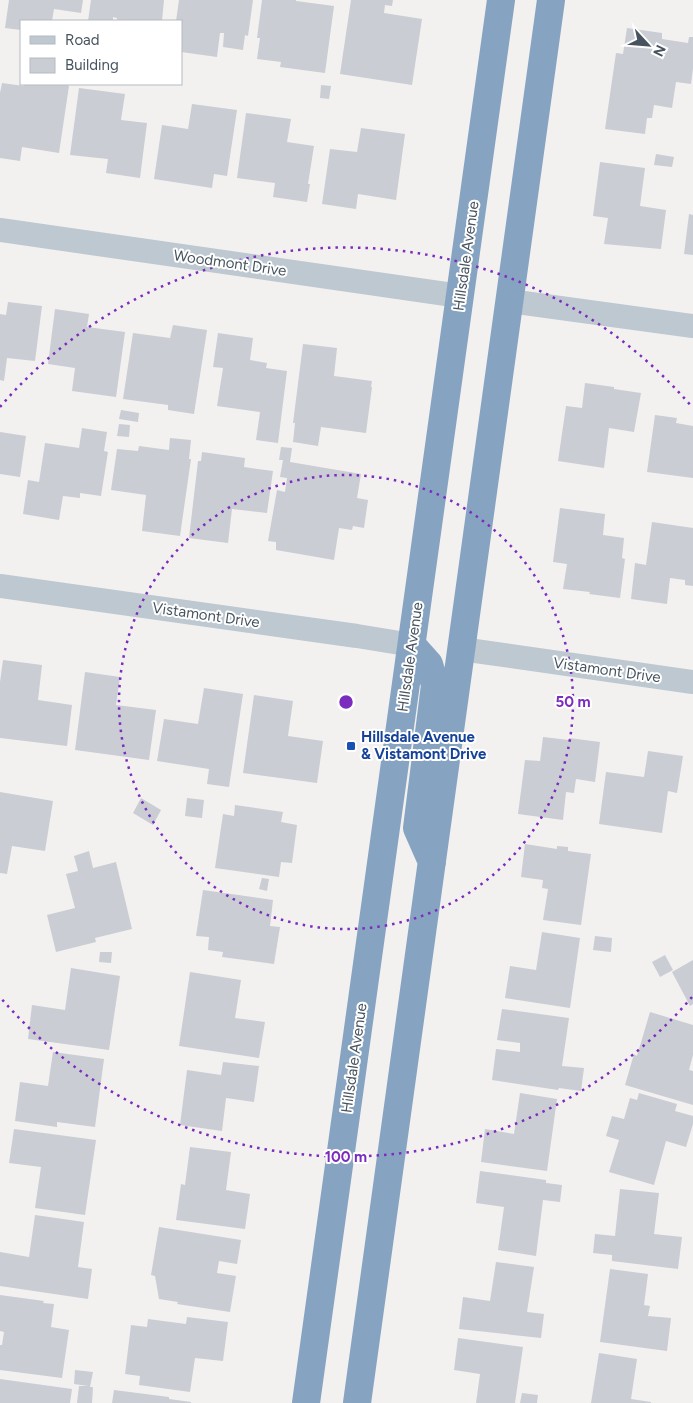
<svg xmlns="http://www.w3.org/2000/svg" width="693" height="1403" font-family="Figtree,sans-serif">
	<rect width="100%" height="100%" fill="#f3f0f0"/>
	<path fill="#cacdd3" d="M9 0H83L81 13 54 9 52 21H21V30L5 28Z
		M91 0H164L162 21H117V18L113 17V21H88Z
		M179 0H253L248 36 245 35 243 50 223 47 224 33H220L217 57 181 52V21H176Z
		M262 0H296V1L334 6 325 73 280 67 281 62 257 59 260 38H257Z
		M351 0H393L392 6 385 5 384 13 422 19 412 85 340 74Z
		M627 28 662 33V39L688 43 689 37H693V68L691 84 676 82 672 108 654 105 652 118H647L645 134 605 129 616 53 623 54Z
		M2 83 24 86V84L58 85V84H69L68 86H69L59 153 22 147 20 161 0 158V93Z
		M321 85 331 86 329 99 320 98Z
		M79 88 125 94 121 120 147 123 140 178 106 173 108 159 70 155Z
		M192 104 237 110 227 176 214 174 212 188 154 179 162 125 188 129Z
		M246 113 291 119 287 142 314 146 308 184H310L307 202 273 197 275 183 237 178Z
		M361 128 405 134 396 200 358 194 356 209 322 204 330 149 357 152Z
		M656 154 674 157 672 167 654 165Z
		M600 162 645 168 640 206 666 210 661 249 604 244 608 218 593 216Z
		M689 214 693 215V255L684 254Z
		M8 302 42 306 35 361 7 358 4 381 0 380V314L6 315Z
		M55 309 89 314 87 327 125 332 116 397 72 391 75 368 48 364Z
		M173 325 207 330 194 414 168 410V405L123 399 133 333 170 338Z
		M218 333 253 338 250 360 267 363 266 368 287 371 278 443 256 440 260 412 217 406 223 368 213 367Z
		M303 344 337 348 334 376 372 381 371 387H372L366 433 321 427 318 446 293 442 295 423H293Z
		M585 383 614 387V389L641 393 634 432 609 428 604 468 558 461 566 406 582 408Z
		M121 410 139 413 138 422 119 419Z
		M655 415 677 418 676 423 693 426V478L647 472Z
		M119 424 130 425 129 437 117 436Z
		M82 428 107 432 104 451 108 452 101 496 80 493V498L63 496 59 520 23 514 28 480 39 482 45 443 79 448Z
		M0 432 26 436 20 477 0 474Z
		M170 438 191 440 189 459H191L180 536 142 531 146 495 111 490 117 449 138 451 139 446 169 450Z
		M281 447 292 448 290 462 361 474 357 498 368 500 364 528 353 526 352 530 339 528 334 560 276 550V542L268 541 277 490 285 492 287 478 280 477 283 460H279Z
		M202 452 245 458 244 467 273 471 267 513 232 509 228 543 189 538 198 461H201Z
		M560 508 605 514 603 535 624 538 622 558 625 559 620 598 589 594 590 592 563 589 567 564 553 562Z
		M652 522 693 528V586L685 585V580L670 578 667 604 631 599 635 563 646 565Z
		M3 660 42 665 38 700 72 705 67 746 0 738V682Z
		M85 672 120 677 116 705 156 710 149 760 75 750Z
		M204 688 243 694 229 787 207 784 209 769 157 761 164 719 198 724Z
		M254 695 293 701 288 736 323 741 317 783 243 773Z
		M543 737 569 740V738L600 742 595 782 576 779 574 793 566 792 563 820 518 814 525 760 540 761Z
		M648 751 683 756 677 793 668 791 662 833 599 824 606 772 644 777Z
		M0 792 53 801 45 851 12 846 7 874 0 873Z
		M141 798 161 810 153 825 133 813Z
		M187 798 204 800 202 818 185 816Z
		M235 805 283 812 281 822 297 825 292 863 281 862 279 877 215 868 223 814 234 816Z
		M525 844 557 849V846L568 847V851L591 854 581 925 543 920 548 889 542 888 543 880 521 877Z
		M89 851 93 868 116 862 132 929 95 938 96 942 56 952 47 915 75 908 66 874 78 871 74 856Z
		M262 878 269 879 267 891 259 889Z
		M203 890 273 900 270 926 280 927 274 964 222 957 223 952 208 950 209 937 196 936Z
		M542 932 580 938 570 1008 505 998 510 966 536 970Z
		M595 936 612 938 611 952 593 950Z
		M100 952H112L111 963 99 962Z
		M665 955 673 970 660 977 652 962Z
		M693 960V1004L690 1006 672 972Z
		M71 968 120 976 109 1050 28 1039 32 1005 65 1010Z
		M190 972 241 980 235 1018 265 1022 259 1058 179 1046Z
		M502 1009 569 1018 562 1066 584 1068 581 1091 559 1088 558 1090 492 1080 496 1049 520 1052V1043L497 1040Z
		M650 1012 693 1025V1055L689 1070 693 1071V1105L625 1085 634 1054 637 1056Z
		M53 1052 104 1059 95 1127 57 1122V1127L15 1121 20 1082 48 1086Z
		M223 1062 259 1066 254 1102 226 1098 222 1131 180 1125 187 1070 221 1075Z
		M520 1093 557 1099 547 1171 481 1162 485 1129 514 1134Z
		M639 1093 677 1104 675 1111 693 1116V1124L686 1147 666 1141 654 1185 609 1172 619 1140 606 1136 612 1116 624 1119 630 1098 637 1100Z
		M14 1129 96 1140 85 1215 35 1208 41 1167 9 1163Z
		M190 1147 231 1152 226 1190 250 1194 245 1229 176 1220 181 1184 185 1185Z
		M480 1171 546 1180V1183L562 1185 560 1202 543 1200 536 1256 498 1250 504 1207 476 1203Z
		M620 1189 659 1193 654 1234 682 1237 678 1269 612 1261V1255L593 1253 595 1234 615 1236Z
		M35 1215 84 1222 78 1267 92 1269 88 1299 0 1286V1252L29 1257Z
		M159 1227 241 1240 237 1264 219 1261 217 1273 236 1276 230 1312 177 1304 178 1302 159 1299 155 1276 151 1275Z
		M496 1262 534 1267 527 1312 544 1314 541 1338 459 1329 463 1297 490 1301Z
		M610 1269 648 1274 644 1305 650 1306 648 1316 671 1318 667 1351 600 1342Z
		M0 1295 44 1301 43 1303 54 1304 51 1327 69 1330 62 1378 0 1370V1345H2L4 1332 0 1331Z
		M187 1317 228 1322 223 1361 195 1358 190 1392 139 1385 140 1376 125 1374 131 1325 147 1327 148 1319 186 1324Z
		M458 1338 523 1347 515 1403H476L480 1374 454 1370Z
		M599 1353 637 1359 631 1399 651 1402V1403H591Z
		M75 1370 93 1372 90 1387H93L92 1403H77L79 1386H88L74 1384Z
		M0 1379 72 1389 70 1403H0Z
		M114 1390 169 1397V1399L191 1402V1403H112Z
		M522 1393 538 1395 537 1403H520Z"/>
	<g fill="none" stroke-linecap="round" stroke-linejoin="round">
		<path stroke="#bdc8d0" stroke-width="24" d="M0 230 460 296
			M509 301 693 326
			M0 586 357 636 412 645
			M461 649 693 682"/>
		<path stroke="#86a4c1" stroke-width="28" d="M412 645 429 664 435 685 417 828 432 862
			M306 1403 501 0
			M357 1403 551 0"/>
	</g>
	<g fill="none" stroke="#7b2cbf" stroke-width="2.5" stroke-dasharray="2.5 5">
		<circle cx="346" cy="702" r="227"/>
		<path d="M692 997A455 455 0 0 1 0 997M0 407A455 455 0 0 1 692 407"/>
	</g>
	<rect fill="#1a4fb4" stroke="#fff" stroke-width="2" x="346" y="741" width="10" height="10" rx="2.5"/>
	<g text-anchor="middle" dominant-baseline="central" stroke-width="4" stroke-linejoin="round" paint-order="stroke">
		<g font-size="15" fill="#47545f" stroke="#fff">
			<text transform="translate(466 256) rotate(-82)">Hillsdale Avenue</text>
			<text transform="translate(230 263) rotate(8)">Woodmont Drive</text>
			<text transform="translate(206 615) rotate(8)">Vistamont Drive</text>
			<text transform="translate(410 657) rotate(-82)">Hillsdale Avenue</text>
			<text transform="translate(607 670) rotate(8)">Vistamont Drive</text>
			<text transform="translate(354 1058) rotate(-82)">Hillsdale Avenue</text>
		</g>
		<g font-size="15" font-weight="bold" fill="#164399" stroke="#fff" text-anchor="start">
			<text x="361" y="737">Hillsdale Avenue<tspan x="361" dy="17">&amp; Vistamont Drive</tspan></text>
		</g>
	</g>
	<circle cx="346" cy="702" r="8" fill="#7b2cbf" stroke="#fff" stroke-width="2.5"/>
	<g font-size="15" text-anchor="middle" font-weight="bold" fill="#7b2cbf" stroke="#fff" stroke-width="4" stroke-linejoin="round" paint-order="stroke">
		<text x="573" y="707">50 m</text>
		<text x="346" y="1162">100 m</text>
	</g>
	<rect x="20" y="20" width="162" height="65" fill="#ffffff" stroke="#b5bbbf"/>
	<rect x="30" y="36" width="25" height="8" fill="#bdc8d0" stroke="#b5bbbf"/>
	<text x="65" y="45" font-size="15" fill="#47545f">Road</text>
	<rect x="30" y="58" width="25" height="15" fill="#cacdd3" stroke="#b5bbbf"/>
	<text x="65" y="70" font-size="15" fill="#47545f">Building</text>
	<g transform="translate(648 45) rotate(116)" stroke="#ffffff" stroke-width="4" paint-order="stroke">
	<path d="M0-4L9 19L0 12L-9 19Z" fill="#47545f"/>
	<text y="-8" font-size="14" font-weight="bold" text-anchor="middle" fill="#47545f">N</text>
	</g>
</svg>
